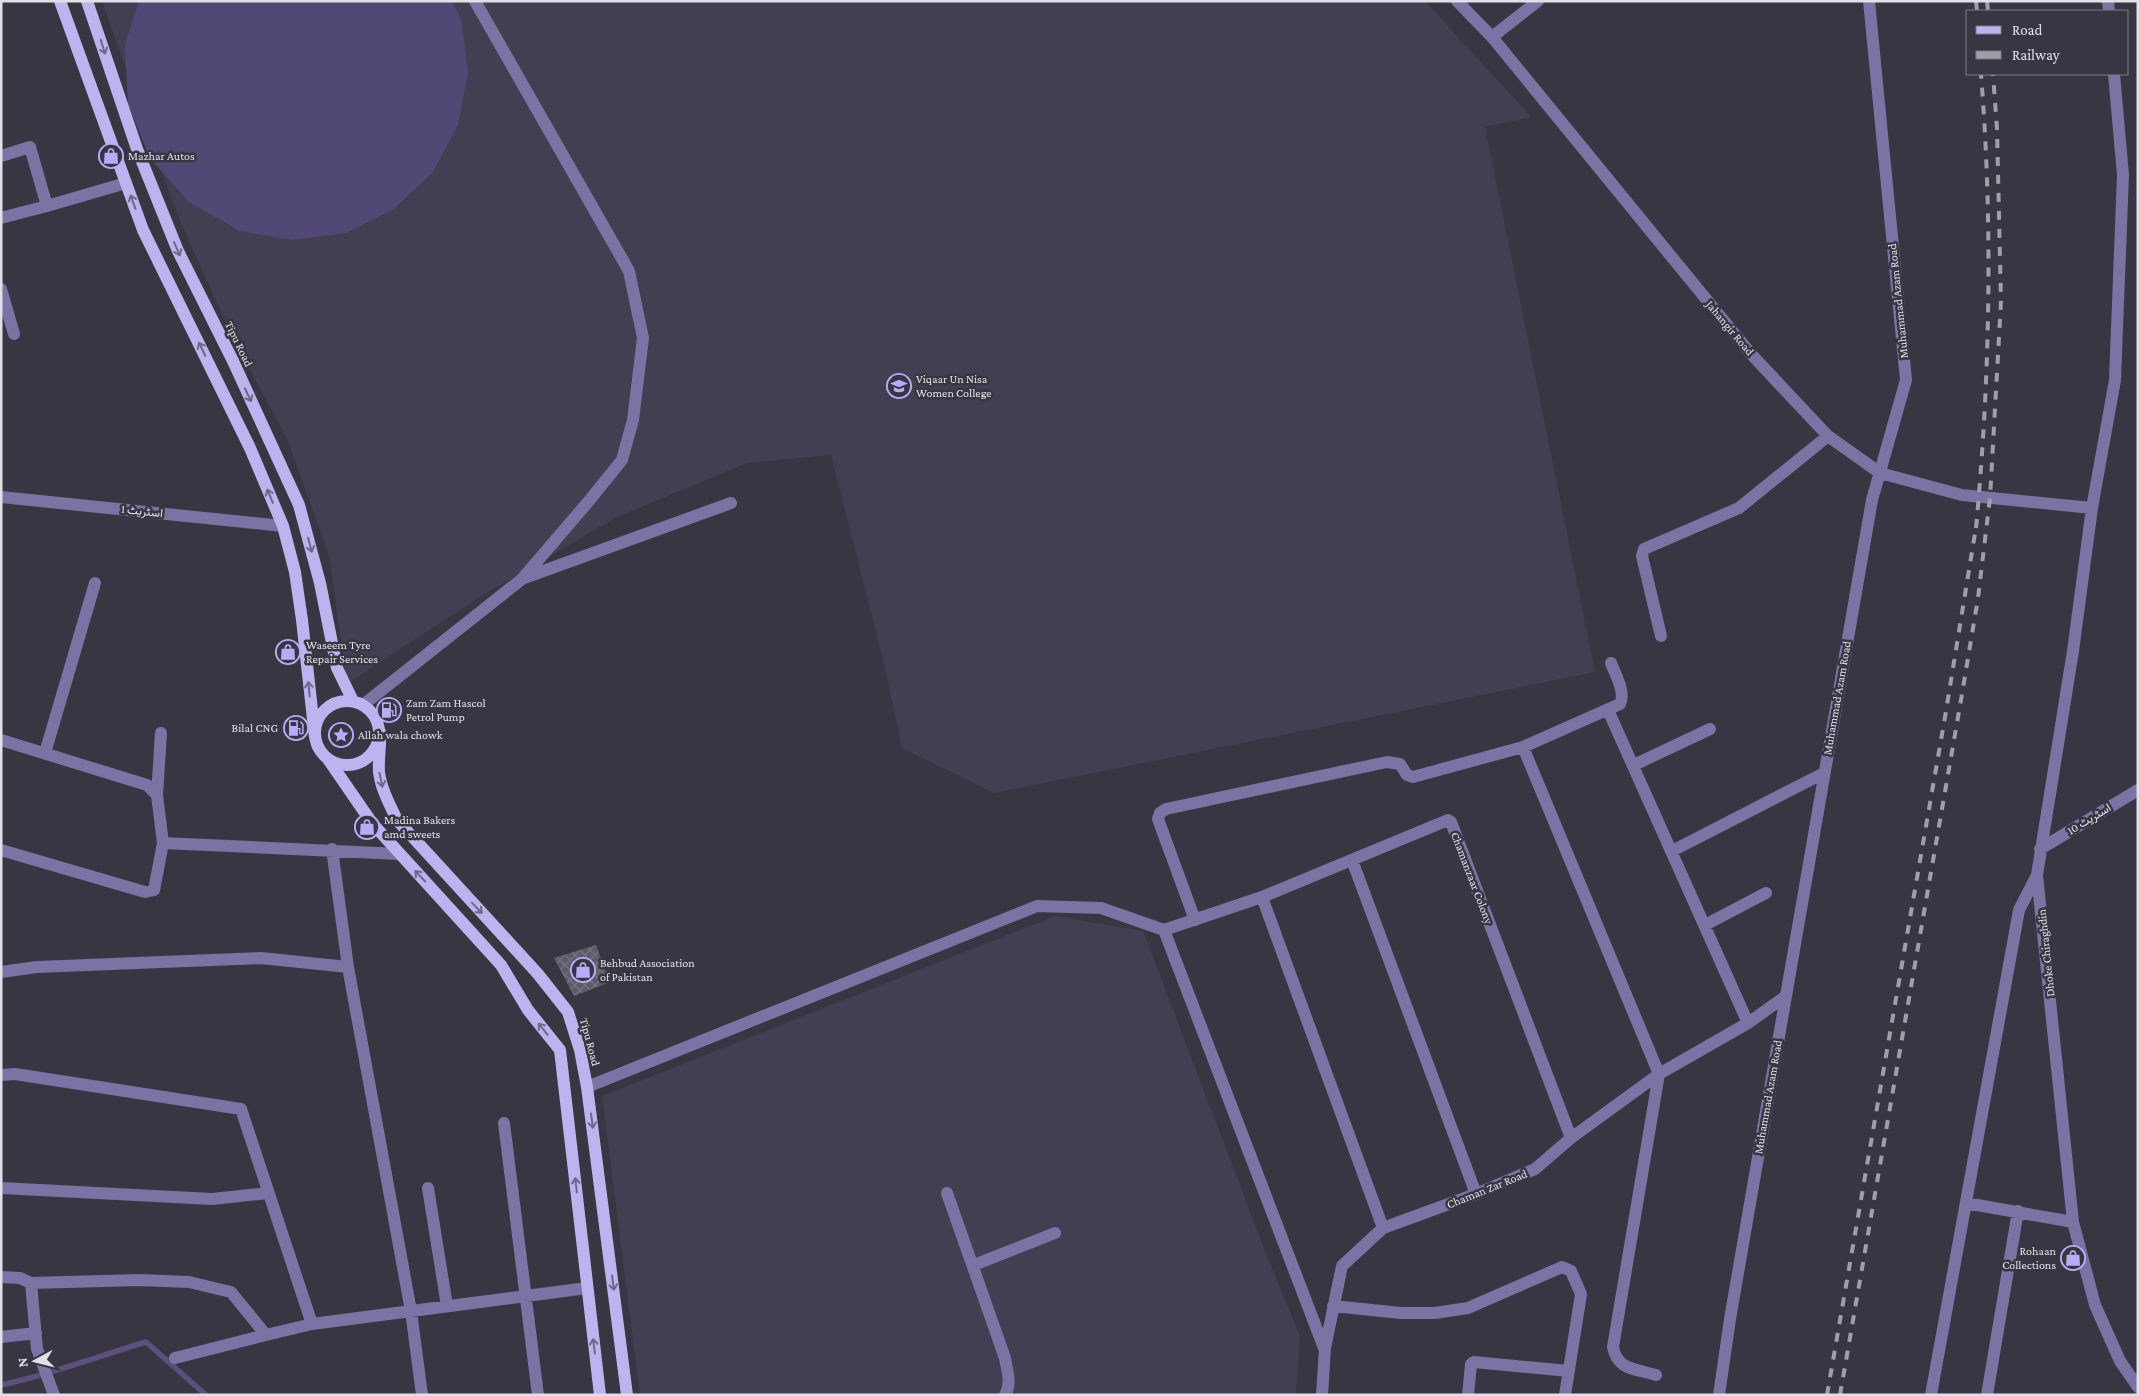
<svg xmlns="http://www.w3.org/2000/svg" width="2139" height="1396" font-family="'Crimson Pro',Vazirmatn,serif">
	<defs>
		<pattern id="building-cross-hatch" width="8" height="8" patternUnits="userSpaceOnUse" patternTransform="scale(1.25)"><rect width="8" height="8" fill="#5d5b6a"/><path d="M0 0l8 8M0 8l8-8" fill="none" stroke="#74727f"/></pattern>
	</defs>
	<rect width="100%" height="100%" fill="#383643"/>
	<path fill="#423f53" d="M102 1H1425L1531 117 1485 127 1595 672 994 793 902 748 885 668 831 455 747 463 615 518 478 598 347 684 329 555 287 439 231 334 176 212Z
		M1055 916 1143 931 1267 1256 1300 1336 1296 1395H640L602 1096Z"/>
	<path fill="#514876" d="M139 1H452L461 18 468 72 458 125 433 172 394 209 346 233 293 240 240 231 189 202 150 158 128 104 125 45Z"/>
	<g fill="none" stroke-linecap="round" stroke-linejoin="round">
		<path stroke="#5d507c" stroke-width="5.5" d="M1 1385C50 1375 98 1356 146 1342L206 1395"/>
	</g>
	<path fill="url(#building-cross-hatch)" d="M596 945 610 982 574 996 554 958Z"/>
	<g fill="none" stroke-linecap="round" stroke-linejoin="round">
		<path stroke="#7b73a3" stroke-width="12" d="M1457 1 1492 37 1751 354 1828 436 1880 473 1962 495 2092 508
			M2108 1 2109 11
			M1492 37 1538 1
			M2114 74 2123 175 2115 380 2092 508 2073 651 2037 875 2073 1222 2095 1305 2120 1361 2138 1387
			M1 156 30 147 47 206 126 183
			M1 218 47 206
			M1 289 14 334
			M1 497 283 526
			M524 578 731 503
			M1661 636 1642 556 1644 549 1739 508 1828 436
			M363 705 522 579 588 502 622 460 633 420 643 338 629 271 475 1
			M1608 710 1748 1023
			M1 740 147 785 157 795 163 843 400 854
			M1523 747 1659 1074 1613 1347C1617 1370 1636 1369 1656 1375
			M45 753 95 583
			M1634 765 1710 729
			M157 795 161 733
			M2040 849 2138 790
			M1 850 145 892 154 890 163 843
			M1672 851 1824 773
			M1352 860 1476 1194
			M1262 897 1383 1228
			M1195 920 1158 819 1160 813 1166 809 1387 762 1400 764 1407 775 1413 777 1523 747 1620 704C1626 692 1615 674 1611 663
			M1705 925 1766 893
			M1164 930 1262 897 1448 820 1451 822 1571 1138
			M1164 930 1324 1348
			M348 967 411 1311 422 1395
			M1 972 37 967 261 958 348 967 332 849
			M1 1075 15 1074 241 1109 312 1324
			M587 1087 1037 906 1101 908 1164 930
			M504 1123 538 1395
			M1 1188 212 1199 268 1193
			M428 1188 447 1306
			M947 1193 1005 1358C1007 1370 1012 1384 1005 1395
			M1966 1203 2073 1222
			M974 1265 1055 1233
			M1 1277 20 1278 31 1283 139 1280 189 1282 231 1292 266 1335 312 1324 587 1288
			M31 1283 37 1349 54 1395
			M1333 1306 1401 1313H1435L1468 1308 1562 1267 1571 1271 1581 1294 1565 1395
			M1 1337 36 1333
			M175 1358 266 1335
			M1322 1395 1325 1348 1342 1266 1383 1228 1476 1194 1535 1169 1571 1138 1659 1074 1748 1023 1786 996
			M1468 1395 1471 1364 1474 1362 1569 1371
			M1719 1395 1730 1319 1872 500 1906 380 1869 1
			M1931 1395 2019 910 2037 875
			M1987 1395 2018 1211"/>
		<path stroke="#bdb4ef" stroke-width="12" d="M60 1 143 230 250 448 283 526 295 572 302 620 315 737
			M87 1 137 149 178 251 233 361 299 505 320 583 337 668 353 701
			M315 733a32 32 0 1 1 64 0a32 32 0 1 1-64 0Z
			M380 732C381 745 378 759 379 772 381 789 390 805 397 820L538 974 568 1012 580 1050 587 1087 627 1395
			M328 759 372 823 501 965 528 1010 560 1050 600 1395"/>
		<path stroke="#a09fa9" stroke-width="4" stroke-dasharray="9 9" stroke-linecap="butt" d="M1976 1 1977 11
			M1987 1 1988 11
			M1976 528C1990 377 1993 225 1981 74
			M1827 1395 1945 717 1977 521
			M1840 1395 1962 694 1978 598 1990 498 2001 301 1997 129 1993 74"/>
	</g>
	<defs><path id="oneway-shaft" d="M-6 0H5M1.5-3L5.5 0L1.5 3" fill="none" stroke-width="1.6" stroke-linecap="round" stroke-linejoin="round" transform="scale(1.25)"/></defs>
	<g stroke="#6d6888">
		<use href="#oneway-shaft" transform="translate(103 47) rotate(72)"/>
		<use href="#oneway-shaft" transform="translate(133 202) rotate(-110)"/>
		<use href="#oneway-shaft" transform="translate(177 249) rotate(66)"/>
		<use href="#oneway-shaft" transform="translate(202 349) rotate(-116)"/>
		<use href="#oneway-shaft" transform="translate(248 395) rotate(65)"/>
		<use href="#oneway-shaft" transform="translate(270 496) rotate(-113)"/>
		<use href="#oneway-shaft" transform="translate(310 545) rotate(75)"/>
		<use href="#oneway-shaft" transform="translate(309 689) rotate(-95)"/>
		<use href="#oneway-shaft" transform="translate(381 780) rotate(78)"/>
		<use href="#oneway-shaft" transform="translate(420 876) rotate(-133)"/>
		<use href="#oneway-shaft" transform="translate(477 908) rotate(46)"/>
		<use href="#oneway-shaft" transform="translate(543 1029) rotate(-129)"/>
		<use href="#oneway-shaft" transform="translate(592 1121) rotate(82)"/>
		<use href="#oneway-shaft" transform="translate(576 1185) rotate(-96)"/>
		<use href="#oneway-shaft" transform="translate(613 1283) rotate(83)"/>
		<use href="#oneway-shaft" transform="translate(594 1346) rotate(-97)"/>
	</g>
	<defs>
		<symbol id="shop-ring" viewBox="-11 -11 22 22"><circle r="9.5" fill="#383643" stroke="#b8abf7" stroke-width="1.5"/><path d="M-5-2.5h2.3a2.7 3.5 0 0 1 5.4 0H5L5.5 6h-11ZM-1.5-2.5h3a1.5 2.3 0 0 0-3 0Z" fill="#b8abf7"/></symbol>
		<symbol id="university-ring" viewBox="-11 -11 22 22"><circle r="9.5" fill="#383643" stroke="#b8abf7" stroke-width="1.5"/><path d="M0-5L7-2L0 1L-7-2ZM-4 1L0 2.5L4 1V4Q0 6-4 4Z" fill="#b8abf7"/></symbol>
		<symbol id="fuel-ring" viewBox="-11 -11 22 22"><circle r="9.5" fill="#383643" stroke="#b8abf7" stroke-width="1.5"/><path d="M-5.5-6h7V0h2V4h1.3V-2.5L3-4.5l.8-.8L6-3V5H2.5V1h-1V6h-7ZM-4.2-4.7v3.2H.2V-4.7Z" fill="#b8abf7"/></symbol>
		<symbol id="sight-ring" viewBox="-11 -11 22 22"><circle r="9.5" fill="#383643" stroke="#b8abf7" stroke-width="1.5"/><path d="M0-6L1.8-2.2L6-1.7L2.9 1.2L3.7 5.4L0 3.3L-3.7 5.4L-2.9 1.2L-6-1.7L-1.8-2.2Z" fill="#b8abf7"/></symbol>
	</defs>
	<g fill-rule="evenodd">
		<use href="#shop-ring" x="97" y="142" width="28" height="28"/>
		<use href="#university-ring" x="885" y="372" width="28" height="28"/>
		<use href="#shop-ring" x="274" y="638" width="28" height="28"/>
		<use href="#fuel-ring" x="375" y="696" width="28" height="28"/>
		<use href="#fuel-ring" x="282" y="714" width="28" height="28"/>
		<use href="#sight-ring" x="327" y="721" width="28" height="28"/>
		<use href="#shop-ring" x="353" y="813" width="28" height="28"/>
		<use href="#shop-ring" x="569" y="956" width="28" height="28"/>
		<use href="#shop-ring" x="2059" y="1244" width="28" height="28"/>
	</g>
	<g text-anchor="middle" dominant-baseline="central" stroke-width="5" stroke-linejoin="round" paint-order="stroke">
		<g font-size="12" fill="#e1e0e9" stroke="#383643" text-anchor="start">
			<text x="128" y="156">Mazhar Autos</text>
			<text x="916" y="379">Viqaar Un Nisa<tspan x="916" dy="14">Women College</tspan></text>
			<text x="306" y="645">Waseem Tyre<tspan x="306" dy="14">Repair Services</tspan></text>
			<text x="406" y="703">Zam Zam Hascol<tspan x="406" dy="14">Petrol Pump</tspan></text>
			<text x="278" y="728" text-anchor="end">Bilal CNG</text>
			<text x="358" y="735">Allah wala chowk</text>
			<text x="384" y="820">Madina Bakers<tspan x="384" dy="14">amd sweets</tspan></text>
			<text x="600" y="963">Behbud Association<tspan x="600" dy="14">of Pakistan</tspan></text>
			<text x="2056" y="1251" text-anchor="end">Rohaan<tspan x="2056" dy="14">Collections</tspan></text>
		</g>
		<g font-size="12" fill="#e1e0e9" stroke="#383643">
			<text transform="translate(1898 301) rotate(-96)">Muhammad Azam Road</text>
			<text transform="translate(1730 328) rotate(50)">Jahangir Road</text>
			<text transform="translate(239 344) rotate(64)">Tipu Road</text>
			<text transform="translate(142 511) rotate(6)">اسٹریٹ 1</text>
			<text transform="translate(1837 698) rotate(-80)">Muhammad Azam Road</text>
			<text transform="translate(2089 819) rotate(-31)">اسٹریٹ 10</text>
			<text transform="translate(1472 878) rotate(69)">Chamanzaar Colony</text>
			<text transform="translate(2046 953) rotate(-96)">Dhoke Chiraghdin</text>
			<text transform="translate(590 1042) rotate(75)">Tipu Road</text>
			<text transform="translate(1768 1097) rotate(-80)">Muhammad Azam Road</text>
			<text transform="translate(1487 1189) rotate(-22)">Chaman Zar Road</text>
		</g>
	</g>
	<rect width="2139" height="1396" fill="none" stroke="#e1e0e9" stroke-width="5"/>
	<rect x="1966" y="10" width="162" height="65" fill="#383643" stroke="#7c7a85"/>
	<rect x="1976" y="26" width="25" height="8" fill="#bdb4ef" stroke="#7c7a85"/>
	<text x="2012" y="35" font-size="15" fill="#e1e0e9">Road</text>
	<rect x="1976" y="51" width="25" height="8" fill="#a09fa9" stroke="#7c7a85"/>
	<text x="2012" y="60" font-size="15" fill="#e1e0e9">Railway</text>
	<g transform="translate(35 1361) rotate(263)" stroke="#383643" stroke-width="4" paint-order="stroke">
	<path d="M0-4L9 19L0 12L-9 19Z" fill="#e1e0e9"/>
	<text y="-8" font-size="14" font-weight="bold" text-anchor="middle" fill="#e1e0e9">N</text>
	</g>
</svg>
